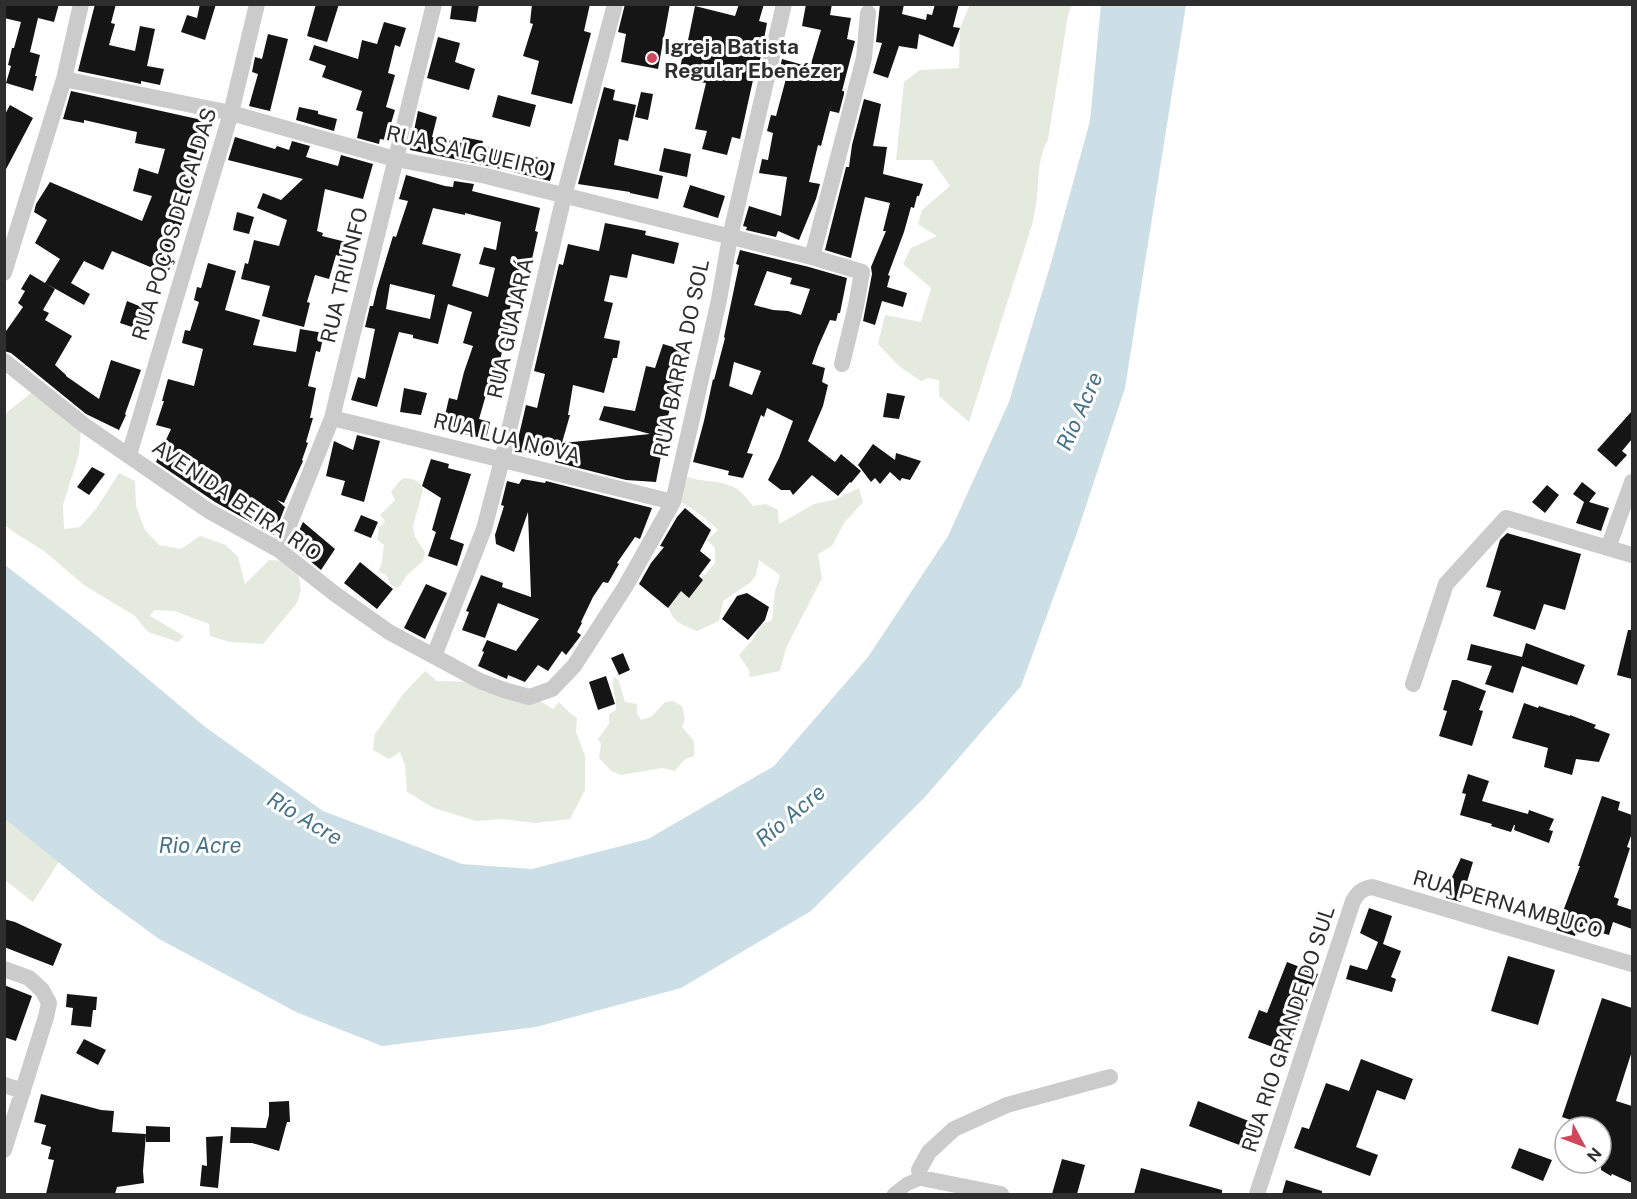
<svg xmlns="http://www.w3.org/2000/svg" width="1637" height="1199" font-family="'Public Sans',sans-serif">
	<rect width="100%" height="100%" fill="#fff"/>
	<path fill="#e5eade" d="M970 4 1072 5 1068 15 1048 140C1038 156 1039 178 1037 197 1036 206 1034 216 1032 225L969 422 939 396V380L929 378 921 381 899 366 878 344 885 315 921 322 931 288 903 264 911 248 937 236 918 224 922 210 950 186 932 160H896L904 82 920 70 959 68 960 28Z
		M31 393 81 428 79 454 63 505 64 529 80 527 96 509 119 473 135 481 136 506 145 530 159 545 181 549 200 536 226 545 238 557 245 584 269 560 284 561 297 567 301 590 297 603 263 644 230 642 210 636 209 624 174 611 154 610 150 616 184 636 178 642 148 632 135 616 84 585 44 551 12 531 5 525V414Z
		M687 477C701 482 717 480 731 486 740 489 747 498 753 506L766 504 778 510 779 524 814 504 834 500 859 488 863 502 844 523 832 546 818 554 822 578 786 648 780 671 750 677 749 670 739 655 753 639 761 625 772 620 775 591 780 575 759 560 756 575 751 582 723 601 719 621 697 631C678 623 674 623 666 602L676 587 697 584 715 563V548L707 540 718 530C710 522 690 505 679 502Z
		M404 478C414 479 420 480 423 490L413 526 415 537 425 552 423 561 406 576 401 585 397 588 391 585 386 575 379 572 382 561 384 545 377 540 379 528 385 521 380 515 395 500 391 492 398 483Z
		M425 671 437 681 476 682 484 692 494 687 535 698 553 709 559 702 570 713 577 718 576 732 585 756V790L570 819 535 823 502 819 476 821 434 808 407 792 405 765 400 752 389 759 373 750 375 734 378 730 404 693Z
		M614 677 619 681 625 702 637 704V714L641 720 651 717 665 702 673 701 682 706 685 719 682 727 694 741V756L685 759 675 771 662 768 621 775 611 771 599 758 601 744 598 739 609 724V714L616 710C617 696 611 691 614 677Z
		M4 784 67 849 33 902 5 880Z"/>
	<path fill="#ccdfe7" d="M1101 4 1186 5 1125 388 1077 533 1021 686 925 797 811 911 681 988 536 1027 382 1046 296 1012 159 939 100 896 5 819V565L92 632 204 726 323 811 462 864 532 869 648 839 774 766 868 657 948 536 1009 402 1051 263 1090 121Z"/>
	<path fill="#151515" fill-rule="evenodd" d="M4 4H59L54 22 38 18 30 52 40 55 35 76H37L33 91 6 83 11 66 8 65 12 48H14L21 22 4 18Z
		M95 4H116L111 23 115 24 109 45 135 51 140 26 155 29 147 66 164 69 160 85 141 81V84L78 71Z
		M200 4H216L205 40 181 32 187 15 197 18Z
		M316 4H339L327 42 307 36Z
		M452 4H479L476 22 450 19Z
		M532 4H590L584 31 591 33 572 104 531 94 539 61 523 56 533 24 530 23Z
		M625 4H670L658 69 621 62 626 34 618 32Z
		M739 4H764L759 21 767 23 758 71H755L740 139 732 137 727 155 702 149 707 131 695 129 706 83 699 82 700 77 679 73 683 54 685 55 695 6 735 16Z
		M806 4H832L830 15 851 18 847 39 855 41 842 91H844V94L839 113 830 111 821 146 818 145 809 182 820 184 816 199 799 240 778 231 776 237 746 230 747 227 743 226 749 206 781 216 787 177 759 173 762 159 768 160 773 133 767 131 771 115 776 116 787 75 779 73 782 59 810 67 821 30 802 26Z
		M880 4H904L902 14 926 20 927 14 932 15 935 4H959L953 27 960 28 953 47 919 34 917 49 899 46 888 78 873 73 882 43 876 42Z
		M384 22 406 28 400 47 395 45 388 73 395 75 386 107 395 110 386 140 380 139 379 144 357 138 363 112 356 110 362 91 322 77 326 66 309 60 314 45 358 59 362 40 377 44Z
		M268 34 288 39 270 111 249 106 258 74 252 72 255 57 262 59Z
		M438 37 460 43 455 62 475 69 469 90 427 78Z
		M604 87 615 90 613 100 636 105 628 141 619 139 614 165 663 176 658 199 630 193V192L578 184Z
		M71 91 211 122 206 145 199 143 189 182 194 183 186 211 187 212 168 255 175 258 167 274 112 251 103 270 84 261 71 283 90 294 84 305 45 283 60 259 35 243 47 220 34 212 36 204 50 182 142 221 152 196 133 191 139 168 158 174 165 149 135 143 137 132 84 120V123L63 119Z
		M641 92 653 94 648 120 635 117Z
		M498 95 536 105 530 127 492 117Z
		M864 99 881 104 873 146 887 147 883 174 923 184 919 196H917L914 208 911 207 904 232 888 275 890 276 887 287 907 293 903 307 882 301 875 325 863 321 872 274 871 267 886 231H883L890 203 865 197 851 258 825 250 846 167H849L852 145Z
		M10 105 33 118 4 173V116Z
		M299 107 318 111V114L337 119 334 131 296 120Z
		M418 111 437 117 432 137 462 143 463 137 483 141 482 145 531 160 532 156 555 163 550 181 488 166 410 150Z
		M235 137 275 149 277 146 289 150 292 141 310 146 306 157 338 166 341 155 373 164 363 199 325 189 317 231 323 233 322 236 346 242 342 257 336 255 329 279 315 275 307 302 310 303 304 327 262 316 270 286 241 279 245 263 248 264 254 240 279 246 287 220 257 208 263 193 281 200 303 179 228 160Z
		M664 148 691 154 687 177 659 171Z
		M406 175 445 186 453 187 454 181 474 184 472 191 540 208 535 231 538 232 532 259 528 258 515 300 513 299 504 326 508 328 499 364 505 366 500 385 490 381 479 419 490 422 486 439 454 432 455 427 443 424 449 398 457 400 464 372 473 346 463 343 472 312 448 304 438 344 413 338V335L399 332 377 407 351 400 358 377 365 379 375 329 365 327 370 306H373L377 289 393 236 396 237 408 201 399 199ZM433 208 465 215V213L501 222 496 250 484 247 479 264 495 268 488 297 452 286 461 254 422 244ZM390 284 435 295 430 319 386 309Z
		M690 185 725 196 718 218 683 207Z
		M237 212 254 217 249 234 233 230Z
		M605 223 646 231 645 235 679 243 674 264 632 254 627 278 610 275 604 301 613 303 604 338 620 341 617 358H613L604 393 573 385 568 415H570L559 453 563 443 650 434 599 420 604 406 635 411 646 366 655 368 663 344 690 352 682 373 685 374 678 392 675 391 657 455 661 456 656 482 626 480 555 462 558 455 538 456V453L515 452 526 405 537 408 545 374 534 371 559 264 563 265 568 244 599 251Z
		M740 250 809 267 847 278 840 313H838L836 321 830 320 818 347 812 364 825 368 822 382 828 385 823 406 808 441 835 462 841 454 861 471 851 483 850 482 838 496 812 475 793 495 790 490H781L768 480 779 458 793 421 767 408 764 417 761 415 747 453 753 454 743 478 728 475 729 471 693 462 704 421 713 379 714 380 725 338 724 337 739 265 736 264ZM767 271 792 278 790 284 810 289 801 315 788 311 773 310 754 305ZM734 362 761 371 752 395 729 386Z
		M208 263 236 271 225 310 260 320 253 345 296 352 300 329 324 333 320 352 316 351 308 386 316 388 310 418H313L306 442 308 443 302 460 303 461 284 503 277 500 285 507 274 535 215 502 156 462 171 429 156 425 164 401H162L168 379 194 386 203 349 182 343 185 330 190 331 199 302 194 300 197 287 201 288Z
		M30 274 55 289 43 310 49 313 45 320 72 336 55 365 66 375V376L99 399 111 360 141 370 125 414 126 415 119 430 86 414 11 353 4 351V334L23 307 18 303 25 291 21 289Z
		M127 301 156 313 150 333 120 323Z
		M404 388 427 393 421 415 400 412Z
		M887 393 905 396 899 419 883 417Z
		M1632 411V439L1622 451 1627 455 1616 467 1597 450Z
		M357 435 380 441 364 502 341 495 345 481 326 476 334 441 353 450Z
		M873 444 895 460 896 453 921 461 910 480 902 478 900 481 890 472 880 484 875 478 871 482 858 465Z
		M431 459 449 464 448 468 471 474 450 539 464 544 457 566 428 556 436 532 432 530 441 498 422 486Z
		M92 467 105 474 89 495 77 487Z
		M522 479 545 483 546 481 652 508 640 539 635 537 617 563 619 564 608 583 603 582 593 597 581 622 582 623 577 632 581 635 579 638 566 655 562 651 548 671 538 665 525 682 508 675 507 679 478 666 484 652 482 651 487 640 516 651 539 619 498 603 485 638 462 630 469 612 466 611 481 575 503 583 502 587 531 597 528 512 514 552 496 544 495 535 504 506 501 505 507 481 519 484Z
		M1582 482 1596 493 1589 502 1609 508 1601 531 1576 523 1584 502 1573 494Z
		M1547 485 1559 495 1545 513 1532 502Z
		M685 508 711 530 700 551 711 560 699 576 703 580 689 598 681 591 668 608 639 584 651 563 664 547 660 546 677 517Z
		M361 515 378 522 371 538 354 531Z
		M303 522 335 549 321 570 292 546Z
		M1507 533 1581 554 1565 610 1544 604 1535 630 1493 616 1501 591 1486 587 1500 540Z
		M360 562 393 589 377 609 344 583Z
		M426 584 447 593 425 639 404 628Z
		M747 593 769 607 765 620 748 640 722 619 737 596Z
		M1628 630H1632V679L1617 675Z
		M1526 643 1585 665 1577 685 1522 666 1513 693 1485 684 1492 666 1467 660 1471 644 1522 657Z
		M623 653 630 670 619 675 611 658Z
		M606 676 615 704 598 710 589 682Z
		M1452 680H1457L1486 691 1479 710 1483 711 1472 746 1439 736 1447 711 1443 710Z
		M1524 703 1538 708 1539 706 1570 716V715L1596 725 1594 728 1610 734 1599 762 1576 759 1572 775 1544 767 1548 748 1512 738Z
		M1468 774 1489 781 1482 801 1528 814 1529 810 1554 819 1549 830 1553 831 1549 843 1514 830 1515 825H1514L1511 832 1491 826 1492 824 1460 815 1466 794 1462 793Z
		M1602 796 1620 802 1618 810 1632 815V833L1627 847 1630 848 1614 897 1619 899 1617 905 1632 910V929L1613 922 1609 935 1578 926 1575 936 1556 930 1580 866H1578Z
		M1461 858 1473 862 1461 902 1446 898 1452 877Z
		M1369 908 1392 916 1383 944 1401 951 1391 977 1396 979 1392 992 1346 979 1350 965 1367 970 1378 942 1360 933Z
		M4 919 15 922 62 944 53 966 4 947Z
		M1508 956 1555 970 1538 1025 1491 1011Z
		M1287 962 1318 974 1286 1052 1248 1038 1259 1010 1267 1013Z
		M4 985 32 996 16 1041 4 1037Z
		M67 994 97 997 96 1010H93L91 1027 71 1025 73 1008 66 1007Z
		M1602 998 1632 1008V1051L1616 1101 1632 1106V1183L1612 1174 1611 1176 1601 1170V1127H1591L1562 1117Z
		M84 1039 106 1050 98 1065 76 1053Z
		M1361 1059 1413 1079 1405 1100 1377 1090 1356 1147 1378 1155 1370 1176 1294 1148 1302 1127 1309 1129 1326 1083 1349 1091Z
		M41 1094 101 1110 114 1111 112 1132 146 1134 143 1171 144 1183 117 1187 115 1194H46L54 1160 48 1159 51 1147 41 1144 46 1125 34 1122Z
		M289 1101 290 1122H287L279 1151 252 1143H230L231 1127 266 1128 269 1115V1102Z
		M1198 1101 1259 1125 1250 1149 1189 1126Z
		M146 1126 170 1127V1142H146Z
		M223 1136 218 1188 200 1186 202 1165 207 1166 206 1137Z
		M1519 1148 1552 1160 1543 1181 1511 1168Z
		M1062 1159 1085 1165 1077 1194H1052Z
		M1141 1168 1222 1190V1194H1134Z
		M1286 1180 1322 1191V1194H1282Z"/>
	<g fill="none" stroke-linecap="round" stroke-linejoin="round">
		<path stroke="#cbcbcb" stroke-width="14" d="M894 1194 907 1184 921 1178"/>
		<path stroke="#cbcbcb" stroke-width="16" d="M64 79 231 113 395 159 486 176 812 257 862 272 856 306 842 364
			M812 257 864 58 868 13
			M4 273 64 79 81 4
			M4 361 84 425 209 511 279 550 335 594 389 632 480 681 504 690 529 697 552 689 574 666 625 587 673 502 719 300 730 237 784 4
			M332 418 673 502
			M129 455 231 113 257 4
			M1608 548 1632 482
			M279 550 332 418 434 4
			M434 656 484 529 502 460 564 196 615 4
			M1413 684 1446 584 1506 518 1632 555
			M4 969 29 978 42 990 49 1003 46 1017 4 1150
			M4 1085 23 1091
			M1001 1194 921 1178 919 1170 929 1152 954 1129 1007 1105 1110 1077
			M1257 1194 1353 901C1358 892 1362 889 1372 887L1632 964"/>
	</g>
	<circle fill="#d0465a" stroke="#fff" stroke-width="2" cx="652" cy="58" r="6"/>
	<g text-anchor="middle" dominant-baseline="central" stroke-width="6" stroke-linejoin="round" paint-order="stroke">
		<g font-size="21" font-weight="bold" fill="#2e2e2e" stroke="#fff" text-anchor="start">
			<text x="664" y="46">Igreja Batista<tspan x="664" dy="24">Regular Ebenézer</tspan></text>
		</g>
		<g font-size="21" fill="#2e2e2e" stroke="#fff">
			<text transform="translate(468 151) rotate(13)">RUA SALGUEIRO</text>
			<text transform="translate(174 224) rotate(-73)">RUA POÇOS DE CALDAS</text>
			<text transform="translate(344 275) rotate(-76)">RUA TRIUNFO</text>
			<text transform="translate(510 328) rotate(-77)">RUA GUAJARÁ</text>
			<text transform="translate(681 358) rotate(-78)">RUA BARRA DO SOL</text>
			<text transform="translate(507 438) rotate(14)">RUA LUA NOVA</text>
			<text transform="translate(237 500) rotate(34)">AVENIDA BEIRA RIO</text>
			<text transform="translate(1508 904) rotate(16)">RUA PERNAMBUCO</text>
			<text transform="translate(1288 1029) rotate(-72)">RUA RIO GRANDE DO SUL</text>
		</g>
		<g font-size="22" font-style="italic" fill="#467287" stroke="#fff">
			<text transform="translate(1079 411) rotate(-66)">Río Acre</text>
			<text transform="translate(790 815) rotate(-40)">Río Acre</text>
			<text transform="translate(305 818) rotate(31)">Río Acre</text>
			<text x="200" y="845">Rio Acre</text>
		</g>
	</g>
	<rect width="1637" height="1199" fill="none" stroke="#2e2e2e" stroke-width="12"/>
	<g transform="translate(1583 1145) rotate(131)"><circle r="28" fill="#ffffff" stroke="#ababab" stroke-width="1.5"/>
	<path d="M0-4.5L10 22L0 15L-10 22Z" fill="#d0465a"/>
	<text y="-9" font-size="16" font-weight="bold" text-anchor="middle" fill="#2e2e2e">N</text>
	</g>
</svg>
